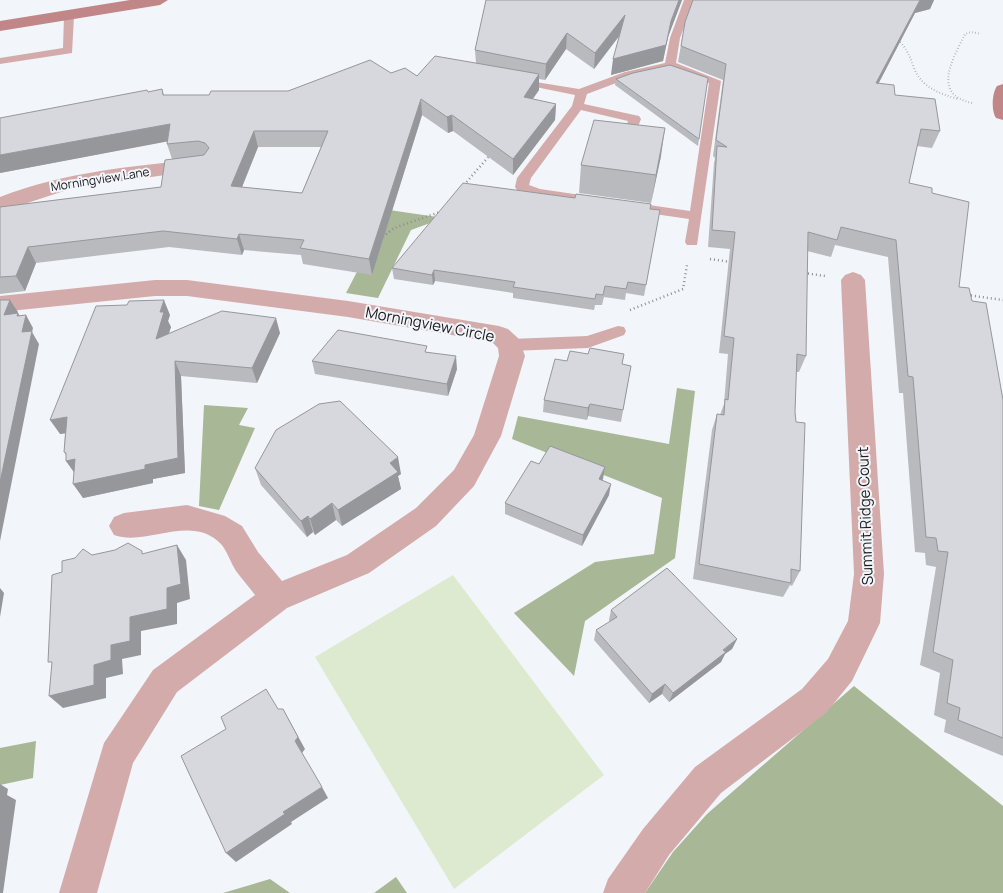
<svg xmlns="http://www.w3.org/2000/svg" width="1003" height="893" font-family="Manrope,sans-serif">
	<rect width="100%" height="100%" fill="#f2f5fa"/>
	<path fill="#deead0" d="M453 575 604 775 454 889 315 657Z"/>
	<path fill="#a8b796" d="M389 210 444 218 411 230 378 298 346 293Z
		M677 388 695 391 675 558 585 621 574 676 514 613 595 562 654 554 662 498 512 439 518 416 669 444Z
		M204 405 248 408 239 425 255 428 219 510 199 506Z
		M854 686 1003 806V893H645L673 852 707 814Z
		M36 741 33 778 0 785V748Z
		M396 877 407 893H374Z
		M270 879 290 893H223Z"/>
	<g fill="none" stroke-linecap="round" stroke-linejoin="round">
		<path stroke="#8c8e92" stroke-width="2" stroke-dasharray="0.5 2.5" stroke-linecap="butt" d="M898 40C907 48 910 57 914 68 921 87 940 94 958 99
			M972 103C931 94 953 59 965 34L971 32 981 34
			M489 156 491 154"/>
		<path stroke="#8c8e92" stroke-width="2.5" stroke-dasharray="1 3" stroke-linecap="butt" d="M464 185 490 155
			M383 237 394 228 440 212
			M710 259 731 262
			M804 273 825 276
			M967 295 1003 300
			M630 310 683 289 687 265"/>
		<path fill="#d4abab" fill-rule="evenodd" d="M684 0H694L680 38 676 63 721 81 697 245H687L685 242 689 219 537 197 517 190 515 187 517 178 572 106 575 95 511 82V78L579 89 625 72 665 63 670 38ZM669 69 709 83 690 211 540 189 529 185 531 178 581 110 628 121 620 144 626 148 630 147 641 119 639 116 584 104 587 94 632 77Z
			M69 13 74 16 72 53 0 64V58L63 48 64 16Z
			M618 326 624 327 626 331 624 335 588 348 510 351 504 349 502 345 504 341 510 339 587 336Z"/>
		<path fill="#d4abab" fill-rule="evenodd" d="M201 159 208 161 211 165 208 169 73 188 0 212V197C64 172 133 166 201 159Z
			M853 272 861 275 865 280 884 574 880 623 852 681 826 713 721 793 669 855 645 893H603L608 879 643 829 695 767 802 689 828 659 848 621 854 574 841 280 845 275Z
			M155 280H187L348 301 499 326 508 329 519 339 525 356 501 436 474 486 436 526 369 573 287 608 177 692 133 763 97 893H59L104 743 153 670 255 595C249 587 242 579 236 571 231 563 227 551 221 544 191 513 147 547 114 535L109 526 114 517 124 513 187 505 225 516 242 526 258 552 282 581 347 555 416 508 454 470 474 435 499 356 498 348 492 342 348 317 187 296H155L0 312V296Z"/>
		<path fill="#c18687" fill-rule="evenodd" d="M130 0H168L160 5 0 31V21Z
			M1003 84V120L996 118C991 111 992 93 997 86Z"/>
	</g>
	<path fill="#b8babe" fill-rule="evenodd" d="M486 0H682L668 37 663 61 611 75 619 36 594 69 566 49 545 80 539 79V90L533 99 556 104 555 120 513 175 453 131 448 133 422 115 372 275 303 264 301 255 244 250 242 255 169 247 36 263 25 291 0 294V207L161 187 172 159 167 144V141L0 173 148 92 162 89 164 95H209L288 91 391 73 417 76 476 63 475 50ZM258 147H321L302 193 242 187Z
		M693 0H934L930 9 915 13 878 84 895 95 940 131 932 148 917 146 909 183 932 193 959 287 972 301 1003 400V756L944 732 946 720 934 715 940 673 920 665 936 567 926 565 925 553 915 552 903 393H899L888 257 835 245 831 257 807 251 806 356 799 372H796L795 412 800 571 792 586 790 585 783 597 693 579 712 430 717 414 720 415 724 404 728 354 719 353 730 249 708 247 714 163 715 158 713 156 723 80 678 62 685 22Z
		M616 79 699 139 698 146 615 85Z
		M661 156 651 203 579 193 581 165Z
		M650 209 660 210 644 296 626 293 625 300 604 297 602 305H595L594 310 513 298V293L435 281 433 285 394 279 392 268Z
		M170 315 168 321 171 327 169 333H280L257 383 181 376 185 473 153 479V483L83 498 74 472 66 461V455L64 452 65 433 60 434Z
		M427 352 457 369 448 396 315 374 312 361Z
		M588 354H624L622 365 631 366 621 422 588 416 587 420 543 412 544 400 567 361Z
		M539 464 605 467 602 480 609 495 582 546 505 514V503Z
		M255 468 401 474 398 476 401 489 342 526 336 520 315 535 313 532 307 537 261 485Z
		M611 610 737 639 732 649 725 654 721 662 669 702 662 694 649 703 594 640 596 630 610 622 609 620Z"/>
	<path fill="#96979b" d="M679 0H682L668 37 663 61 611 75 613 59 671 21Z
		M920 0H934L930 9 915 13 870 100 876 83Z
		M625 15 623 31 594 69 595 53Z
		M567 33 566 49 545 80 546 64Z
		M539 74V90L523 112 524 97Z
		M421 99 422 115 372 275 369 259Z
		M556 104 555 120 513 175V159Z
		M452 115 453 131 448 133 447 117Z
		M170 124 175 140 0 173V155Z
		M665 128 661 156 651 203 656 175Z
		M254 131 258 147 236 202 231 186Z
		M239 234 244 250 242 255 237 239Z
		M28 247 36 263 25 291 16 276Z
		M434 270 435 281 433 285 432 275Z
		M10 300 18 312 12 328 4 315Z
		M164 300 170 315 168 321 171 327 162 354 156 339 160 312Z
		M18 313 24 323 26 315 33 328 32 332 39 344 0 541V482L22 332 17 316Z
		M276 318 280 333 257 383 252 368Z
		M456 356 457 369 448 396 447 384Z
		M175 361 181 376 185 473 153 479V483L83 498 73 484 145 465Z
		M590 404 588 416 587 420 588 408Z
		M67 417 76 432 60 434 50 420Z
		M398 457 401 474 398 476 401 489 342 526 338 510 390 463Z
		M75 459 76 475 66 461Z
		M605 467 603 479 597 491 599 479Z
		M611 484 609 495 582 546 583 535Z
		M332 503 336 520 315 535 310 519Z
		M308 516 313 532 307 537 301 521Z
		M177 545 186 560 190 599 177 603V624L141 631V655L122 659 123 674 106 678V698L63 708 49 696 94 665 111 645 130 617 167 588Z
		M0 588 4 593 0 617Z
		M737 639 732 649 725 654 721 662 669 702 673 693Z
		M665 684 662 694 649 703 652 694Z
		M283 709 305 749 302 753 295 741Z
		M0 784 8 789 7 795 16 800 3 893H0Z
		M322 787 328 798 291 822 292 824 236 862 226 853 283 812Z"/>
	<path fill="#d6d8dd" stroke="#96979b" fill-rule="evenodd" d="M486 0H679L671 21 666 45 613 59 625 15 595 53 567 33 546 64 475 50Z
		M693 0H920L876 83 894 85 895 95 935 99 940 131 921 129 909 183 932 188V193L969 202 959 287 969 288 972 301 986 303 1003 400V738L958 720 960 708 947 703 953 660 933 652 948 552 938 551 936 538 926 537 913 377 908 376 896 240 841 227 837 240 808 232 806 356 797 354 795 412 796 422 805 423 800 571 791 569V583L699 564 717 414 724 415 725 399 728 400 734 338 724 336 735 232 712 230 717 146 727 147 716 140 726 64 681 46 685 22Z
		M435 56 539 74 524 97 556 104 513 159 452 115 447 117 421 99 369 259 300 248 304 240 239 234 237 239 163 231 28 247 16 276 0 277V207L161 187 165 160 204 155 209 148 205 143 198 141 167 144 170 124 0 155V118L147 90 148 92 162 89 163 95H209L211 91H288L370 60 391 73 405 68 417 76ZM254 131H328L302 193 231 186Z
		M670 65 708 78 699 139 616 79 633 73Z
		M594 120 665 128 656 175 581 165Z
		M463 183 575 198 576 194 651 204 650 209 660 210 646 285 628 282 626 289 605 286 603 295 596 294 595 299 513 287 515 282 434 270 432 275 392 268Z
		M0 300H10L4 315 18 313 17 316 26 315 22 332 32 331 0 482Z
		M164 300 160 312H164L156 339 222 311 276 318 252 368 175 361 178 458 145 465V469L73 484 75 459 66 461V453L64 452 67 417 50 420 96 306 127 305 129 301Z
		M338 330 427 346 425 352 456 356 447 384 312 361Z
		M590 348 624 354 622 364 631 366 623 410 590 404 588 408 544 400 555 359 567 361 570 351 588 354Z
		M340 401 398 457 390 463 398 472 338 510 332 503 310 519 308 516 301 521 255 468 276 430 319 404Z
		M550 446 605 467 599 479 611 484 583 535 505 503 531 461 539 464Z
		M128 543 142 551V554L177 545 181 584 167 588V609L130 617V641L111 645V660L94 665V685L49 696 52 662H48L52 575 62 572V561L75 558 83 549 92 555 115 550Z
		M667 568 737 639 723 650 726 652 673 693 665 684 652 694 596 630 617 617 611 610Z
		M266 689 278 709H283L298 737 295 741 322 787 283 812 285 814 226 853 181 756 226 729 221 717Z"/>
	<g text-anchor="middle" dominant-baseline="central" stroke-width="4" stroke-linejoin="round" paint-order="stroke">
		<g font-size="12" fill="#1a1b1d" stroke="#f2f5fa">
			<text transform="translate(100 179) rotate(-9)">Morningview Lane</text>
		</g>
		<g font-size="15" fill="#1a1b1d" stroke="#f2f5fa">
			<text transform="translate(430 324) rotate(11)">Morningview Circle</text>
			<text transform="translate(865 516) rotate(-92)">Summit Ridge Court</text>
		</g>
	</g>
</svg>
